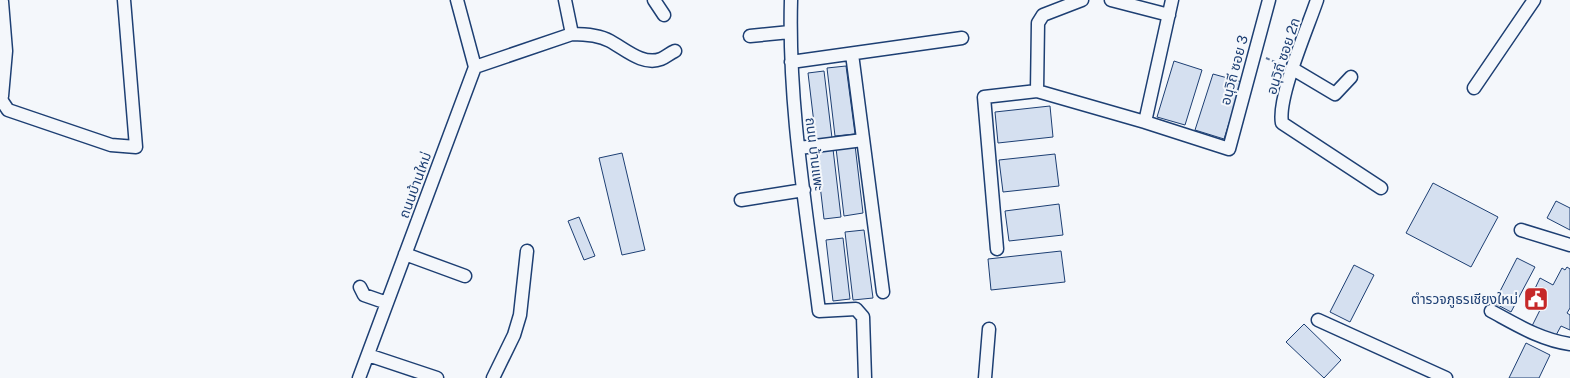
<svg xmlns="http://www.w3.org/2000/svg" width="1570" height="378" font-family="'Public Sans','Noto Sans Thai',sans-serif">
	<rect width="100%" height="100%" fill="#f4f7fb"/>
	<path fill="#d5e0f0" stroke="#1d3f73" d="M1174 61 1202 70 1185 125 1157 117Z
		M846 66 855 134 835 136 827 68Z
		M824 71 832 138 816 140 808 73Z
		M1213 74 1242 82 1224 139 1195 130Z
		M1050 106 1053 137 998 143 995 112Z
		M855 145 863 213 844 216 836 148Z
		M833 149 841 217 824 219 816 151Z
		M622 153 645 250 622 255 599 158Z
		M1055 154 1059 186 1003 192 999 160Z
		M1433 183 1498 217 1471 267 1406 233Z
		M1556 201 1570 208V230L1547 218Z
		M1059 204 1063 235 1009 241 1005 211Z
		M579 217 595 256 584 260 568 221Z
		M864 230 873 298 853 300 845 232Z
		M843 238 850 299 833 301 826 240Z
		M1061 251 1065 282 991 290 988 259Z
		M1517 258 1535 267 1511 312 1494 303Z
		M1354 265 1374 275 1350 322 1330 312Z
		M1567 267 1570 269V308L1567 313 1570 315V330L1561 326 1554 339 1531 328 1542 306 1530 299 1540 278 1553 285 1562 268 1565 270Z
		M1304 324 1341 360 1324 378 1286 342Z
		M1526 343 1550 355 1539 378H1509Z"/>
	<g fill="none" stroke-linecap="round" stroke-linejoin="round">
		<defs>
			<path id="minor" d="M654 0 664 15
				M791 0C788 104 806 208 819 311L856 309 863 317 865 378
				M1111 0 1169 15
				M1317 0C1308 27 1277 98 1282 123L1381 188
				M572 34C585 34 599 35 610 41 625 49 643 66 661 59 666 57 670 53 675 51
				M750 36 790 32
				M852 54 883 292
				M791 62 962 38
				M475 67 572 34 565 0
				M1293 69 1335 94 1351 77
				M1474 88 1534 0
				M1037 91 1145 122 1229 149 1269 0
				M0 98 8 110 111 145 136 147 124 0
				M1145 122 1172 0
				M799 148 863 140
				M741 200 804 190
				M1521 230 1570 245
				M997 249 984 97 1037 91 1038 23 1043 15 1082 0
				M405 254 465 276
				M360 287 364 295 387 303
				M1491 311C1517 325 1541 340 1570 344
				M1318 320 1446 378
				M368 355 437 378
				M359 378 475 67 457 0
				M493 378 514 335 520 315 527 251
				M985 378 989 329"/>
			<path id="major" d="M0 2 4 51 0 96"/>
		</defs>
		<use href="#minor" stroke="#1d3f73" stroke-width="15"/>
		<use href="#major" stroke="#1d3f73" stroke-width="19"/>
		<path stroke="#5e769c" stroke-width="2" stroke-dasharray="4 2.5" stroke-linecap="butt" d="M1266 58 1282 65"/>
		<use href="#minor" stroke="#f4f7fb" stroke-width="12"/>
		<use href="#major" stroke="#f4f7fb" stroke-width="16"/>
	</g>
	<defs>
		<symbol id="civic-square" viewBox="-11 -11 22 22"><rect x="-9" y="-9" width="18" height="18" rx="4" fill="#c62828" stroke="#f4f7fb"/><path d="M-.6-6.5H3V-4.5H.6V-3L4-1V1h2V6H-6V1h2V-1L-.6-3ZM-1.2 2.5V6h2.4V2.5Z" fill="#fff"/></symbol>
	</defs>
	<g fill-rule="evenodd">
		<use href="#civic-square" x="1522" y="285" width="28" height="28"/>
	</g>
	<g text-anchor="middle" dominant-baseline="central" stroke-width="4" stroke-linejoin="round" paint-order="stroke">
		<g font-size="14" fill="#1d3f73" stroke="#f4f7fb">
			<text transform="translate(1283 56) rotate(-72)">อนุวิถี ซอย 2ก</text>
			<text transform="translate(1234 70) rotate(-75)">อนุวิถี ซอย 3</text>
			<text transform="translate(815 154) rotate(83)">ถนน บ้านแพะ</text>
			<text transform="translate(415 185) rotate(-70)">ถนนบ้านใหม่</text>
		</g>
		<g font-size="14" fill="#1d3f73" stroke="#f4f7fb" text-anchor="end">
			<text x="1518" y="299">ตำรวจภูธรเชียงใหม่</text>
		</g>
	</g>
</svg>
